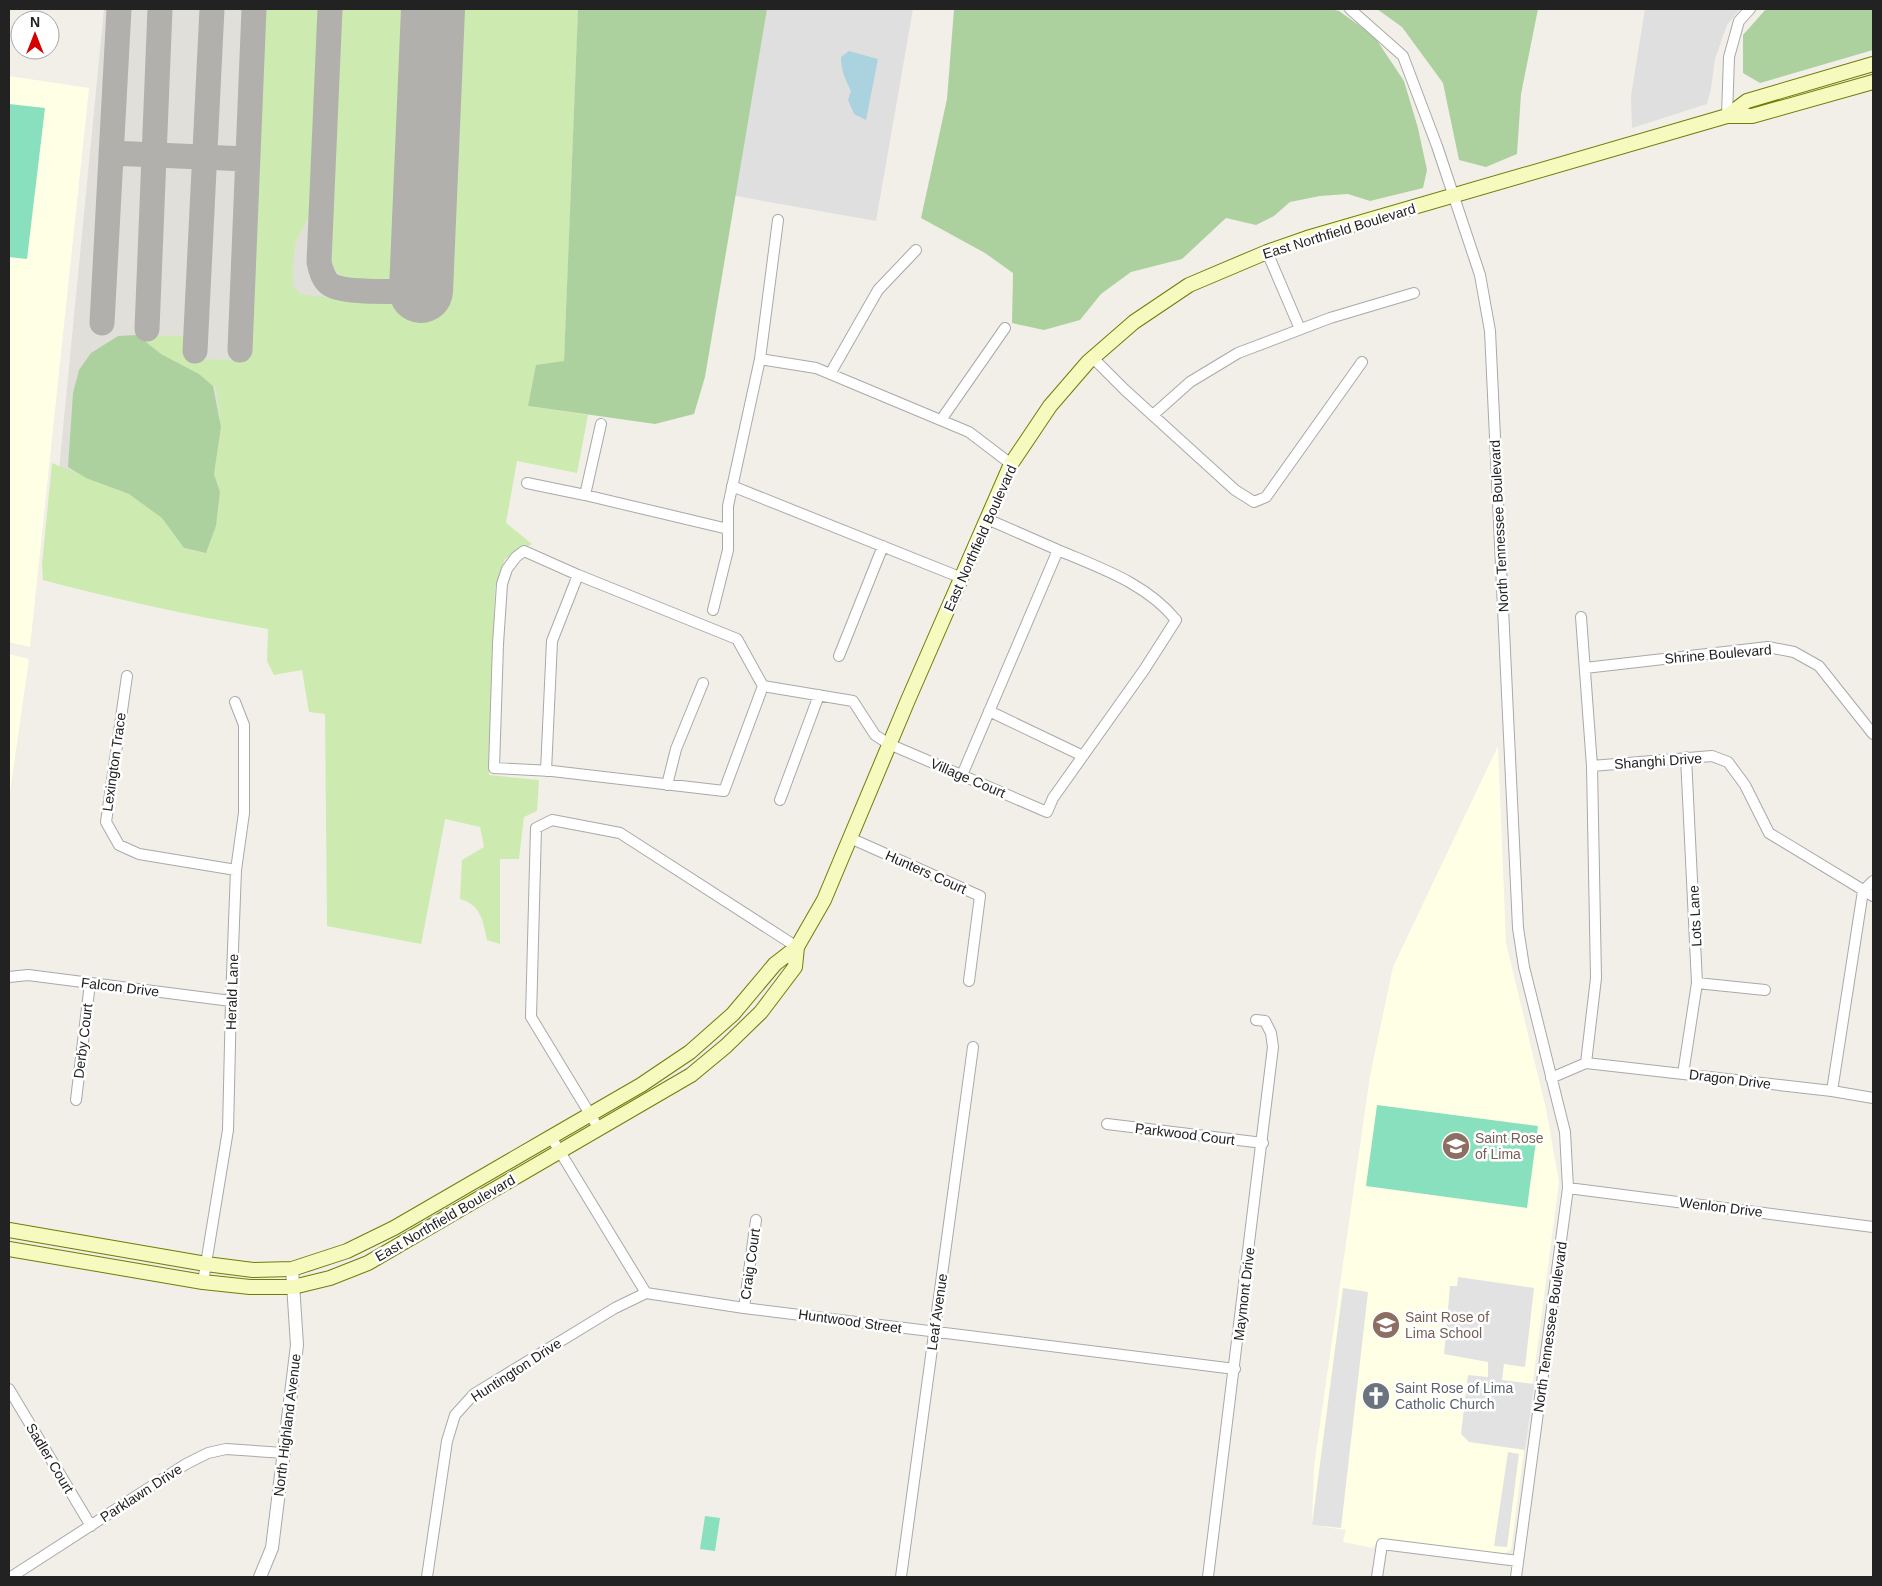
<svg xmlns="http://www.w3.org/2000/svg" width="1882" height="1586" font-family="Arial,sans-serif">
	<rect width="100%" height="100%" fill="#f2efe9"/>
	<path fill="#e0dfdf" d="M763 9H913L876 221 730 195Z
		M1645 9H1740L1727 25 1715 59 1711 89 1707 104 1632 128 1631 96Z"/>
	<path fill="#ffffe5" d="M9 76 89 88 30 647 9 642Z
		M9 654 29 659 9 799Z
		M1498 746 1506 943 1546 1109 1559 1182 1511 1550 1503 1554 1378 1540 1373 1548 1343 1542 1346 1530 1312 1525 1314 1466 1370 1076 1393 967Z"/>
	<path fill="#e1dfda" d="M104 9H578L563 381 526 397 421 944 333 631 49 572Z"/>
	<path fill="#cdebb0" d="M262 9H323L314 207 296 241 293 263V285L300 294 313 296 445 301 456 9H578L564 362 528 406 588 415 577 473 517 461 506 523 532 544 505 559 495 588 489 775 539 780 537 811 524 817 519 859H500V944L487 940C483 921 481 905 460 899L462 860 484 847 480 827 445 819 421 944 327 926 325 714 309 712 302 670 274 675 267 661 268 629C192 616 118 600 43 580L42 564 52 463 133 496 162 518 186 550 206 553 216 526 220 492 214 474 221 427 216 388 199 374 161 354 137 335 184 336 188 340 187 359 248 360Z
		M338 9H413L402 269 388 282H349L328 264Z"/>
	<path fill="#add19e" d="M578 9H767L705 377 694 414 655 424 528 406 536 365 564 361Z
		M954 9H1331L1339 11 1374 36 1404 81 1418 128 1427 170 1423 188 1370 201 1348 194 1320 196 1290 202 1274 216 1256 225 1226 218 1182 259 1131 272 1101 294 1080 320 1044 330 1012 323 1013 273 985 253 921 218 947 99Z
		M1377 9H1538L1521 94 1517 154 1486 167 1459 160 1443 83 1402 27Z
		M1766 9H1873V50L1760 83 1743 73V35Z
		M137 335 161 354 199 374 213 386 221 427 214 474 220 492 216 526 206 553 184 548 162 518 129 494 86 478 68 467 73 393 79 370 91 353 118 336Z"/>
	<path fill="#88e0be" d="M9 104 45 108 27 259 9 257Z
		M1377 1105 1538 1126 1527 1208 1366 1186Z
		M705 1516 720 1518 715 1551 700 1549Z"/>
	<path fill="#e2e2e2" d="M1458 1277 1534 1288 1525 1367 1504 1364 1502 1380 1534 1384 1525 1450 1469 1442 1461 1434 1468 1375 1488 1377V1362L1444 1354 1450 1286H1457Z
		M1343 1288 1368 1292 1341 1528 1312 1525Z
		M1508 1452 1519 1454 1507 1547 1494 1546Z"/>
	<path fill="#aad3df" d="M849 51 878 59 866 120 854 114 848 100 851 91C845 79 841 70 841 57Z"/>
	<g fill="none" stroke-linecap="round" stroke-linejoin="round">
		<path stroke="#b1b0ac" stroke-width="25" d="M330 9 319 262C321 271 323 280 331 285 346 294 401 291 421 291
			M111 153 246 159
			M102 323 119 9
			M147 329 160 9
			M240 350 254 9
			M195 351 212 9"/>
		<path stroke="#b1b0ac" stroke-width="64" d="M421 291 433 9"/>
		<defs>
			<path id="minor" d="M1350 9 1403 56 1437 146 1480 275 1490 331 1518 928 1524 967 1565 1132 1568 1188 1516 1577
				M1727 116 1729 57 1739 21 1750 9
				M1267 252 1300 329
				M1093 358 1125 390 1235 490 1254 502 1266 497 1362 362
				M760 359 816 368 969 432 1011 464
				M830 374 878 290 916 250
				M1153 415 1190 382 1238 353 1330 318 1414 293
				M941 420 1005 328
				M601 424 585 495 728 529
				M527 483 585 495
				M732 486 962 578
				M713 610 728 550V506L760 359 778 220
				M839 656 883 546
				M1585 668 1768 647 1794 652 1819 666 1873 734
				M127 676 106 822 119 845 139 854 236 870
				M763 686 724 791 552 771 494 768 498 644 502 584 507 569 516 557 524 551 578 575 737 639 763 686 853 701 875 735 889 744 1047 812 1053 798 1144 670 1176 620C1146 583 1100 568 1058 550
				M989 711 1083 756
				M1592 766 1712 756 1728 762 1745 785 1769 833 1873 896
				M546 771 552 641 578 575
				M962 775 1058 550 987 519
				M667 785 676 749 703 683
				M780 800 819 695
				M850 838 980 896 969 981
				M9 977 28 975 231 1001
				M1697 983 1765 990
				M1586 1063 1832 1091 1873 1098
				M1683 1074 1697 983 1686 757
				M1551 1078 1586 1063 1596 978 1592 766 1581 617
				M1832 1091 1863 891 1873 881
				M76 1100 90 983
				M1107 1124 1263 1143
				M599 1129 531 1017 536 828 552 820 620 833 797 947
				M551 1137 646 1293 744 1308 1235 1369
				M1568 1188 1873 1227
				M203 1282 228 1130 231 1001 236 870 244 813V725L235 702
				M744 1308 756 1220
				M9 1389 91 1526
				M11 1577 186 1464 208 1453 226 1449 284 1453
				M427 1577 447 1441 455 1415 474 1394 615 1308 646 1293
				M901 1577 973 1047
				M1208 1577 1273 1047 1271 1033 1265 1021 1256 1020
				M1377 1577 1382 1544 1518 1561"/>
			<path id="tertiary" d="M260 1577 272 1548 297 1345 292 1269"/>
			<path id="secondary" d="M1727 116 1747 101 1873 64
				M9 1230 206 1264 253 1270 292 1269 347 1251 394 1228 551 1137 641 1085 690 1052 733 1014 775 964 797 947
				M9 1249 203 1282 250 1287H293L330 1278 368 1263 691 1075 726 1046 761 1012 795 967 797 947 824 900 908 700 1011 464 1050 406 1088 362 1134 322 1189 285 1267 252 1307 238 1727 116H1752L1873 82"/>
		</defs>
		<use href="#minor" stroke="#a9a9a9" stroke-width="12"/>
		<use href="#tertiary" stroke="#a9a9a9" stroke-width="14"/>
		<use href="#secondary" stroke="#707d05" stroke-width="16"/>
		<use href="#minor" stroke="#fff" stroke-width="10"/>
		<use href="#tertiary" stroke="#fff" stroke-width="12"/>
		<use href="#secondary" stroke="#f7fabf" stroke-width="14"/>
	</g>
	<defs>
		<symbol id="school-disc" viewBox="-11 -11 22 22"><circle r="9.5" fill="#8d6e63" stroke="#fff"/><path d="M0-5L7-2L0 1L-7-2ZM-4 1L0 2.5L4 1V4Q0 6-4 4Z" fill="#fff"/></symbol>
		<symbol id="church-disc" viewBox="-11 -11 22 22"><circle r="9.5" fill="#6b7280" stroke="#fff"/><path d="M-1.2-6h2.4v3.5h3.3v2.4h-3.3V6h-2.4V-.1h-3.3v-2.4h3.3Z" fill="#fff"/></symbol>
	</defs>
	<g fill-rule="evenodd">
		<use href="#school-disc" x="1440" y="1130" width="32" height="32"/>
		<use href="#school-disc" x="1370" y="1309" width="32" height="32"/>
		<use href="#church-disc" x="1360" y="1380" width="32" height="32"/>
	</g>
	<g text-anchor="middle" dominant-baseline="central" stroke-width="5" stroke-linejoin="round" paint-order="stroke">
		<g font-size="14" fill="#222" stroke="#fff">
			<text transform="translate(1339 231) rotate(-17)">East Northfield Boulevard</text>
			<text transform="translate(1499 526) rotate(-93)">North Tennessee Boulevard</text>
			<text transform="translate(980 538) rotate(-66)">East Northfield Boulevard</text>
			<text transform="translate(1718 654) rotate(-5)">Shrine Boulevard</text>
			<text transform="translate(1658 761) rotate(-4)">Shanghi Drive</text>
			<text transform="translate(114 762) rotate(-82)">Lexington Trace</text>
			<text transform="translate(968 778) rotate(23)">Village Court</text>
			<text transform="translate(926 872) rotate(24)">Hunters Court</text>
			<text transform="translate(1695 916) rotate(-93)">Lots Lane</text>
			<text transform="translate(120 987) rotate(7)">Falcon Drive</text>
			<text transform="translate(232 992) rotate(-88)">Herald Lane</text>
			<text transform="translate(83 1041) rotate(-83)">Derby Court</text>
			<text transform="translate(1730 1079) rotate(7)">Dragon Drive</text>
			<text transform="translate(1185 1134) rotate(7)">Parkwood Court</text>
			<text transform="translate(1721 1207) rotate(7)">Wenlon Drive</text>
			<text transform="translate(445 1218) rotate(-30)">East Northfield Boulevard</text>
			<text transform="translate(750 1264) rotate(-82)">Craig Court</text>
			<text transform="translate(1244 1294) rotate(-83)">Maymont Drive</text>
			<text transform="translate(937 1312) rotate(-82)">Leaf Avenue</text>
			<text transform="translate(850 1321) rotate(8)">Huntwood Street</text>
			<text transform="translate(1550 1327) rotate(-82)">North Tennessee Boulevard</text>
			<text transform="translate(516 1370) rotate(-33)">Huntington Drive</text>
			<text transform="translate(287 1425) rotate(-83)">North Highland Avenue</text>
			<text transform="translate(50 1458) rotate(59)">Sadler Court</text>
			<text transform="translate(141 1493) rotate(-33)">Parklawn Drive</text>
		</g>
		<g font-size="14" fill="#785e54" stroke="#fff" text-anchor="start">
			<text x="1475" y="1138">Saint Rose<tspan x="1475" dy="16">of Lima</tspan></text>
			<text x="1405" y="1317">Saint Rose of<tspan x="1405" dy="16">Lima School</tspan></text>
		</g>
		<g font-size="14" fill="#5b616d" stroke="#fff" text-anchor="start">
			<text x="1395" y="1388">Saint Rose of Lima<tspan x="1395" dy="16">Catholic Church</tspan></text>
		</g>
	</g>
	<rect width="1882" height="1586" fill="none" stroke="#222222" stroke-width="20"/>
	<g transform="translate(35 35)"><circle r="24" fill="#ffffff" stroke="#a7a7a7"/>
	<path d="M0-4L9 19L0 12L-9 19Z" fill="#d40000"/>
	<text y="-8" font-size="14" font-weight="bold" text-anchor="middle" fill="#222222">N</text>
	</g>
</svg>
